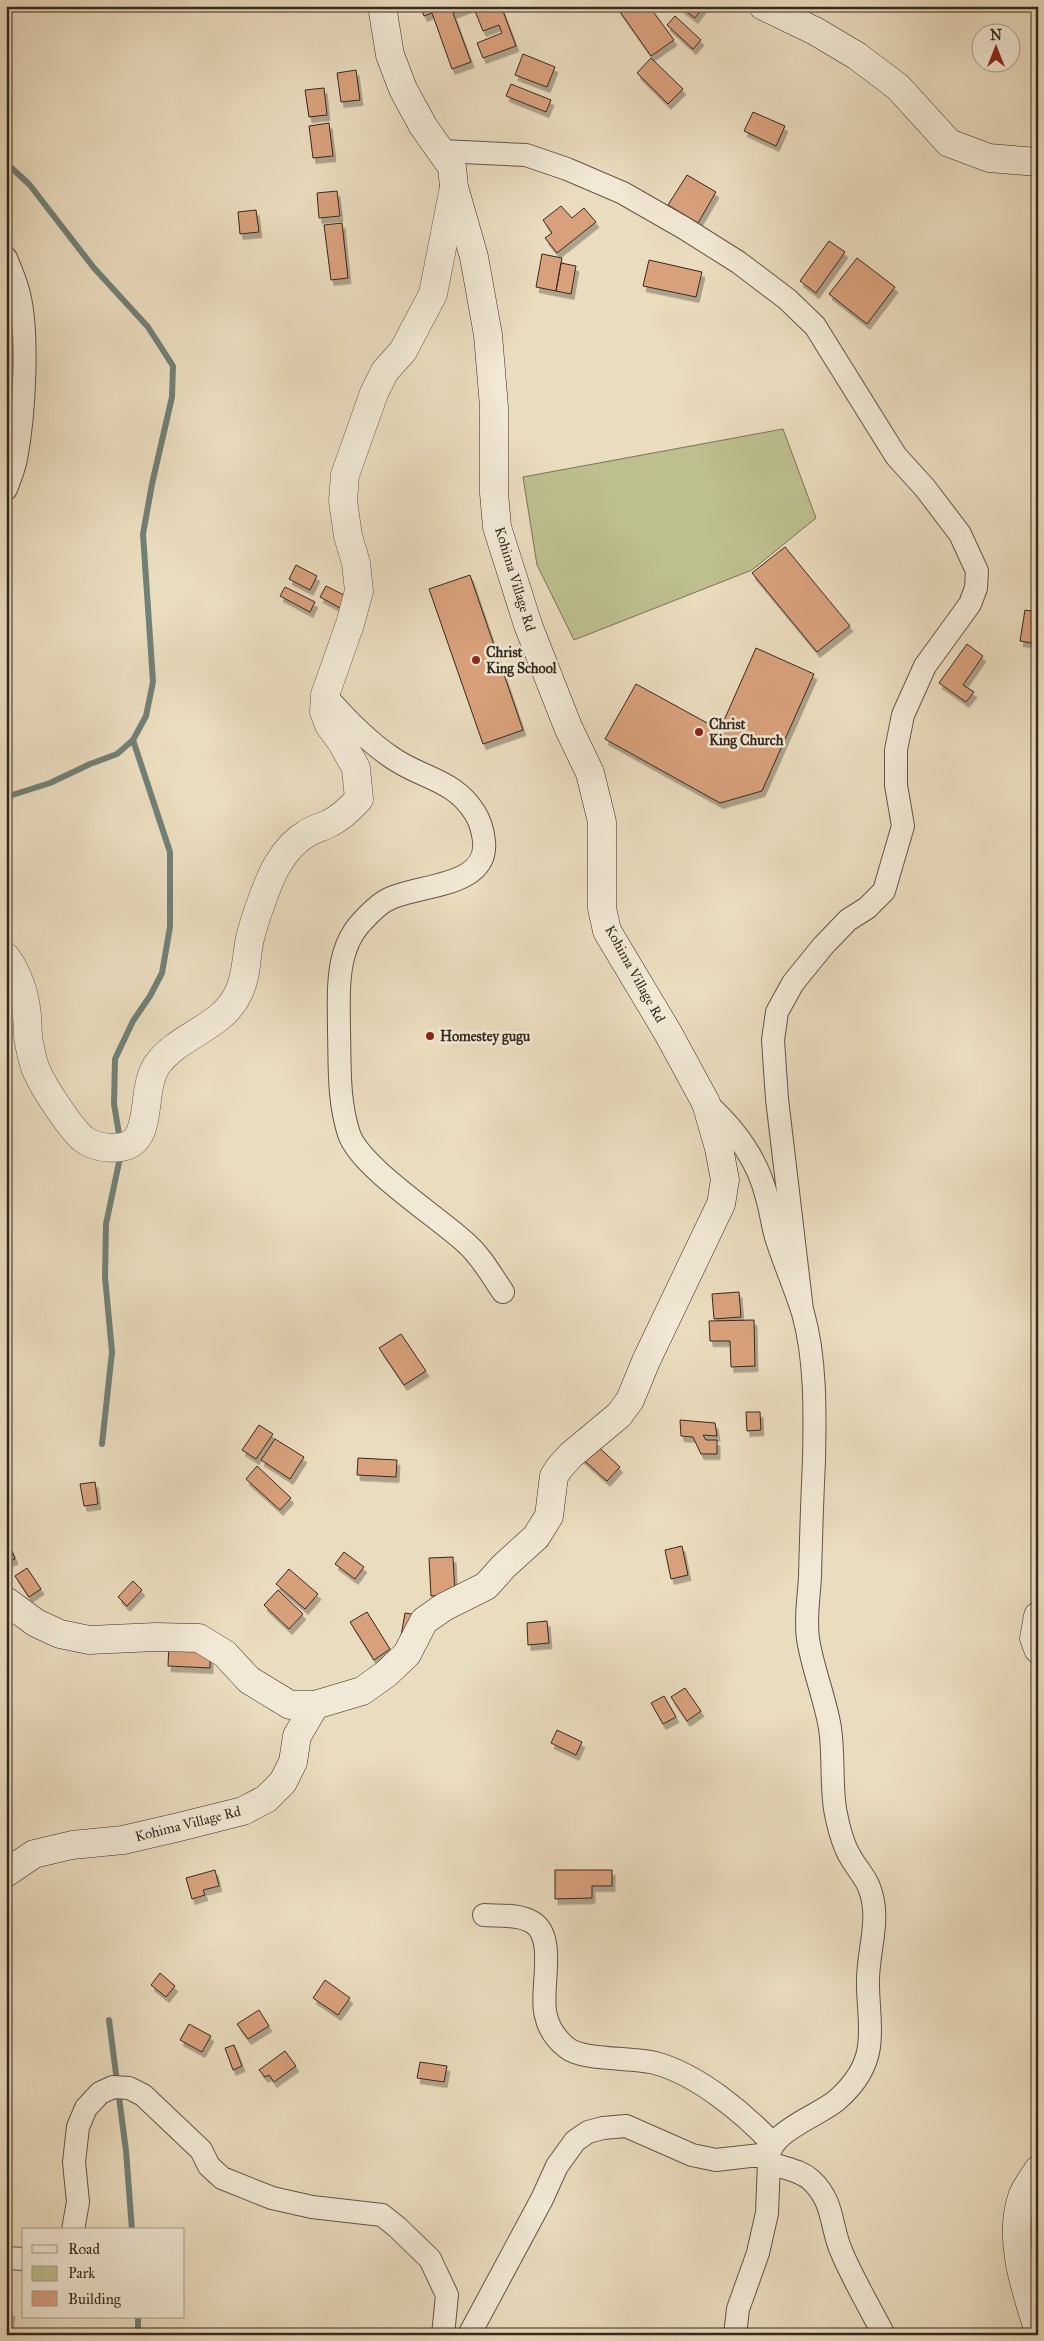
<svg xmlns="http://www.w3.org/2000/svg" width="1044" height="2341" font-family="'IM FELL Great Primer',serif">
	<defs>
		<filter id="shadow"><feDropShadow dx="3" dy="5.5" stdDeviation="0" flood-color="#0004"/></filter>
	</defs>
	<rect width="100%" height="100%" fill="#eadcbe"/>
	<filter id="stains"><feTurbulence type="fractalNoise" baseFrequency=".004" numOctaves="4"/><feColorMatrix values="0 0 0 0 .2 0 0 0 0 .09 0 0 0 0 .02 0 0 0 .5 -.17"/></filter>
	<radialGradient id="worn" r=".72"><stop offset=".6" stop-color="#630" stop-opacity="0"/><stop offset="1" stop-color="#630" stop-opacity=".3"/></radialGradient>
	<path fill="#bdbf8d" stroke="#787456" d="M783 429 816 518 752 570 574 640 537 565 523 477Z"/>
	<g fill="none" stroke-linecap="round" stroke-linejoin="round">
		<path stroke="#708176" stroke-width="6" d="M6 163 29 184 94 268 148 327 173 366 172 397 152 484 143 534 153 682 146 716 133 740 117 754 90 764 50 783 6 797
			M120 1140 114 1104 115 1059 133 1021 150 996 162 973 170 927V852L133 740
			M102 1444 112 1352 105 1277 106 1224 121 1153
			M109 2020 126 2151 132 2230
			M138 2335V2317"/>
	</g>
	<path fill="#d8a17b" stroke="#34291e" filter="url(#shadow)" d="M420 6H471L453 13 471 62 452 69 432 13 424 16Z
		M473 6H501L516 46 483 58 477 43 502 33 499 25 483 31Z
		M616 6H649L674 40 651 56Z
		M679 6H704L695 18Z
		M675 16 701 40 693 49 667 25Z
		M523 54 555 67 547 87 515 75Z
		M651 58 683 89 668 104 637 73Z
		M356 70 360 100 341 102 337 73Z
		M511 84 551 100 546 112 506 96Z
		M324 88 327 115 309 117 305 90Z
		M753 112 785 126 776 146 744 131Z
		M329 123 333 156 313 158 309 126Z
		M687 175 716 192 698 223 668 205Z
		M337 191 340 216 319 218 317 193Z
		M561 206 572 218 584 208 596 222 557 253 545 238 552 233 543 220Z
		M256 210 259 232 240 234 238 212Z
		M342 223 348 278 331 280 324 225Z
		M829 241 845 252 816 293 800 281Z
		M542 254 562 258 556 291 536 287Z
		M857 258 895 287 867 324 829 294Z
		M649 260 702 272 696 297 643 286Z
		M561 263 576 266 571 294 556 291Z
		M785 547 850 626 817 652 752 573Z
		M296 565 317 576 310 590 289 579Z
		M470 575 523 730 483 744 429 589Z
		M326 586 346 596 340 608 320 597Z
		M285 587 315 602 310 612 280 596Z
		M1025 610 1038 612V644L1020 641Z
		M967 644 983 656 963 685 974 692 966 702 939 683Z
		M756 648 814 674 762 791 720 803 605 739 636 684 709 724 725 718Z
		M739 1292 741 1317 714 1319 712 1294Z
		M754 1320 755 1366 731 1367 730 1341H710L709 1321Z
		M401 1334 426 1371 404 1385 379 1348Z
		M746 1412H760L761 1430 747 1431Z
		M680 1420 715 1423 717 1436 703 1435 706 1440H717V1454H701L693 1437 681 1436Z
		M259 1425 273 1434 256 1459 242 1450Z
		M275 1439 304 1457 290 1479 261 1460Z
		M592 1441 620 1467 607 1481 578 1455Z
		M358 1458 397 1460 396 1477 357 1475Z
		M257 1466 291 1498 280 1510 246 1479Z
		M95 1482 98 1504 84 1506 80 1484Z
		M10 1546 15 1559 6 1562V1547Z
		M682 1546 688 1575 671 1579 665 1550Z
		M344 1552 364 1567 355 1579 335 1564Z
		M453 1557 455 1594 431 1596 429 1558Z
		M27 1568 41 1589 29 1597 15 1576Z
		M289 1569 318 1594 305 1609 276 1584Z
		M133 1581 142 1590 127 1606 118 1597Z
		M278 1590 303 1614 289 1629 264 1605Z
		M367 1612 390 1649 374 1660 350 1622Z
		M405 1613 418 1615 401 1636Z
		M547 1621 549 1643 528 1645 527 1623Z
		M169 1643 210 1644V1668L168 1666Z
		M685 1688 701 1711 687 1721 671 1697Z
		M664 1696 676 1717 663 1724 651 1703Z
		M557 1730 582 1742 576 1755 551 1743Z
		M215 1870 219 1886 203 1890 205 1895 192 1899 186 1878Z
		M555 1870H612V1886H592V1898L555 1899Z
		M160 1973 175 1986 166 1997 151 1985Z
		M325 1980 350 1998 338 2015 313 1998Z
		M259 2010 269 2026 248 2039 237 2024Z
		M189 2024 211 2036 202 2052 180 2040Z
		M234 2045 242 2066 233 2070 225 2048Z
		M285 2051 296 2066 274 2082 269 2075 265 2077 259 2070Z
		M420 2062 447 2066 444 2082 417 2078Z
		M6 2310 12 2311 9 2330H6Z"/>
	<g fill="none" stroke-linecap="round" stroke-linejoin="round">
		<defs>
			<path id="minor" d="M442 151 526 155 567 169 623 193 684 228 738 262 787 299 815 326 896 456 925 488 960 534 977 571 976 588 970 604 925 666 903 715 896 750V785L903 826 884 891 867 908 848 920 823 946 793 983 777 1012 773 1040 777 1099 802 1310
				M6 258C10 268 14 277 17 287 30 328 24 417 16 459 14 469 10 479 6 489
				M325 695C345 718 366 740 391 757 422 779 454 779 475 813 480 821 483 832 484 841 489 889 415 884 387 900 377 905 367 916 359 925 353 932 347 944 344 954 337 978 339 1007 339 1032 340 1066 338 1100 349 1134 360 1167 438 1217 466 1243 482 1257 491 1275 503 1292
				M706 1103C735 1129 758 1159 767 1198 771 1211 772 1224 776 1237 784 1263 795 1287 803 1313 816 1359 815 1413 814 1461 812 1500 811 1538 810 1576 809 1598 805 1618 808 1639 813 1670 825 1698 830 1728 834 1755 831 1782 835 1809 838 1825 842 1844 851 1858 856 1867 865 1877 869 1887 882 1920 867 1951 868 1984 868 2005 872 2026 869 2047 866 2068 853 2086 837 2100 819 2116 764 2133 769 2162 783 2169 799 2169 811 2180 835 2202 830 2227 842 2253 854 2281 870 2308 884 2335
				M484 1915C498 1916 519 1914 532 1922 558 1937 539 1991 546 2016 549 2029 556 2039 566 2047 581 2061 632 2057 655 2063 697 2074 744 2113 773 2144
				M73 2230 78 2202 74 2162 78 2127 86 2108 100 2093 113 2087 129 2088 143 2095 201 2150 209 2166 222 2178 272 2198 312 2207 382 2215 397 2227 430 2259 447 2295 443 2335
				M6 2258 24 2259
				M469 2335 542 2199 557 2166 575 2141 588 2132 603 2128 626 2126 692 2155 716 2160 768 2154
				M735 2335 738 2309 758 2253 767 2213 769 2162"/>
			<path id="tertiary" d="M6 957C19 975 25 994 27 1016 28 1025 27 1034 29 1043 31 1052 33 1064 37 1072 44 1088 69 1126 82 1138 95 1149 126 1153 137 1138 150 1120 143 1086 157 1065 178 1035 222 1028 238 994 247 977 246 956 250 938 254 922 269 877 278 864 285 852 294 841 306 834 313 829 323 827 330 823 342 817 350 809 359 799L356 768 341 741 329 725 324 712 325 695 350 624 359 591 356 563 348 536 343 501 345 475 374 393 385 371 403 351 433 294 454 187"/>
			<path id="secondary" d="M763 6 815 31 857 56 898 87 949 143 989 158 1038 162
				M6 1601 36 1623 60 1634 89 1640 156 1637 199 1638 225 1654 249 1680 290 1705H315L362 1691 386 1674 407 1654 424 1621 444 1607 486 1586 504 1566 536 1537 549 1516 554 1476 560 1467 571 1455 619 1415 630 1400 646 1361 721 1204 725 1180 719 1148 706 1103 668 1033 607 931 602 908V822L590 773 568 727 528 625 497 527 494 493V407L488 335 474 257 454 187 452 167 423 126 403 89 390 55 382 6
				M1038 1616 1034 1638 1038 1649
				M6 1873 34 1854 72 1845 123 1840 175 1828 243 1811 266 1799 283 1782 293 1762 297 1736 315 1705
				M1038 2170C1033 2178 1026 2187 1022 2197 1008 2239 1025 2288 1038 2329"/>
		</defs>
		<use href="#minor" stroke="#625646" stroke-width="24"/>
		<use href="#tertiary" stroke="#625646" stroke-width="29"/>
		<use href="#secondary" stroke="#34291e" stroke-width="29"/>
		<use href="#minor" stroke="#f1e8d5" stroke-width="22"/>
		<use href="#tertiary" stroke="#f1e8d5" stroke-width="28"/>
		<use href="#secondary" stroke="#f1e8d5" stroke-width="28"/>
	</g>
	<g fill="#8f2418" stroke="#f1e8d5" stroke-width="2">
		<circle cx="476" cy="660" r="5"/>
		<circle cx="699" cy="732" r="5"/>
		<circle cx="430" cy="1036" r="5"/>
	</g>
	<g text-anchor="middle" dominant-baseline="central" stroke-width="5" stroke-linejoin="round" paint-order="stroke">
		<g font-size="14" fill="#34291e" stroke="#f1e8d5">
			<text transform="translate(515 579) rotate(73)">Kohima Village Rd</text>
			<text transform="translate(635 974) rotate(61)">Kohima Village Rd</text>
			<text transform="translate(188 1824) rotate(-14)">Kohima Village Rd</text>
		</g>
		<g font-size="14" font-weight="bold" fill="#34291e" stroke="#f1e8d5" text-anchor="start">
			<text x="486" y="652">Christ<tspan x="486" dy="16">King School</tspan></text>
			<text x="709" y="724">Christ<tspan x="709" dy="16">King Church</tspan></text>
			<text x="440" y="1036">Homestey gugu</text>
		</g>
	</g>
	<rect width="1044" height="2341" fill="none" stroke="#eadcbe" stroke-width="25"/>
	<rect x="8" y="8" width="1029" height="2326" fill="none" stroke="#34291e" stroke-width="2.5"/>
	<rect x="12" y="12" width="1019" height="2316" fill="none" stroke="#34291e"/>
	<rect x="22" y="2228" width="162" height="90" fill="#f1e8d5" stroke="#a59c8c"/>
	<rect x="32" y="2245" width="25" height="8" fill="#f1e8d5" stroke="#a59c8c"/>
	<text x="68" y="2254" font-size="15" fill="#34291e">Road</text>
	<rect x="32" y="2266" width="25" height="15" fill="#bdbf8d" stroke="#a59c8c"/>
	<text x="68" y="2278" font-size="15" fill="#34291e">Park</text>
	<rect x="32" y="2291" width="25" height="15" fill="#d8a17b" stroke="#a59c8c"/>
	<text x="68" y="2304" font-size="15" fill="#34291e">Building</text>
	<g transform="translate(996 48)"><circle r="24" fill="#f1e8d5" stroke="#a59c8c"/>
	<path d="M0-4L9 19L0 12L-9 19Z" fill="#8f2418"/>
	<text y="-8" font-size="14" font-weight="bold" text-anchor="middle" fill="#34291e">N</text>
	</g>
	<rect width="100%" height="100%" filter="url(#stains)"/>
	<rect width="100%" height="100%" fill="url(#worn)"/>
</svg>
